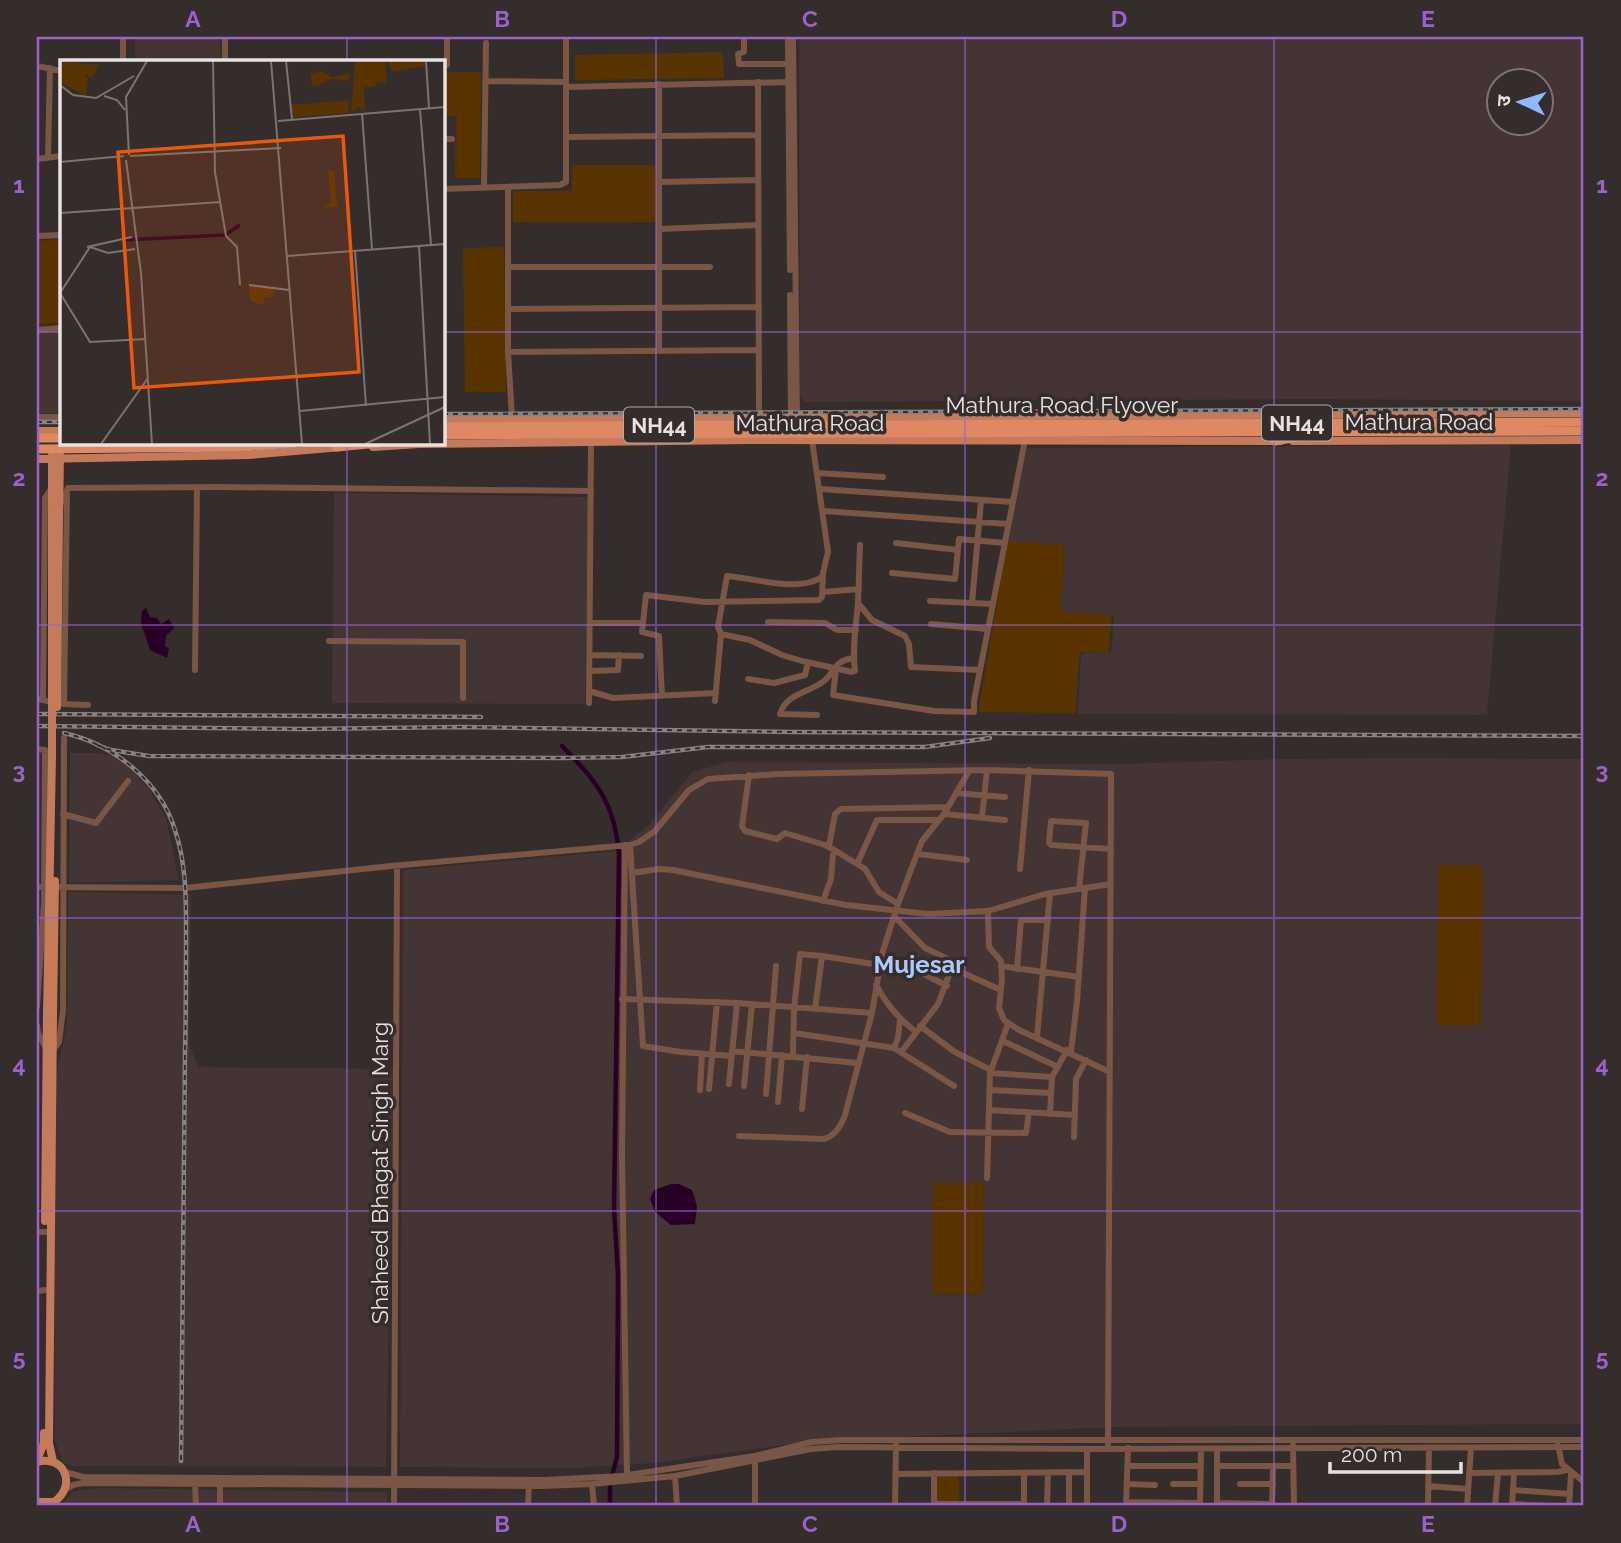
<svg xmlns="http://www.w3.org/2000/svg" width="1621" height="1543" font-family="Raleway,'Noto Sans Devanagari',sans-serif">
	<rect width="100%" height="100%" fill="#352c2c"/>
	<path fill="#443434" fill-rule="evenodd" d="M135 37H220L221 61H135Z
		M799 37H1584V401L1306 399 805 402 800 396ZM1498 80H1540V122H1498Z
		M61 332V413H37V333Z
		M1511 445 1487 715 1078 714 1081 653H1111L1114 617 1061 611 1008 541 1025 448Z
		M334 493 588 497 585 704 332 703Z
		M70 753H98L113 756 125 763 148 788 166 818 179 880 69 883Z
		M1400 758 1584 759V1424L1113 1427 812 1441 654 1463 574 1468 400 1467 403 870 616 851 649 825 692 772 727 762 1119 764 1281 759Z
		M68 892 191 895 189 1043 198 1067 393 1069 386 1467 73 1466 63 1463 55 1441 54 1083 67 1024Z
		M97 1488 383 1492 387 1493V1506H61L73 1491Z"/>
	<path fill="#593400" d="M723 52 724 78 575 80V55Z
		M481 72 480 178H455L456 116H443V72Z
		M572 165H655V222H513V191H572Z
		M61 239V323L37 324V241Z
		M504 247 506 392H465L463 248Z
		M1008 541 1065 545 1061 611 1112 616 1108 653 1080 652 1075 713 978 712Z
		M1438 865H1482L1481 1025H1437Z
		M933 1183H984L983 1294H933Z
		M937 1477H959V1501H937Z"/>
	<path fill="#280025" d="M146 608 150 617 157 618 161 624 169 619 174 628 166 636 165 646 169 649 167 658 150 650 141 623 142 611Z
		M671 1184H679L692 1190 697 1206 695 1224 671 1225 655 1212 650 1199 654 1190Z"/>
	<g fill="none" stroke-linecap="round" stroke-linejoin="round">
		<path stroke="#280025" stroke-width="4.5" d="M562 746C597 782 615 803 619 855L614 1209 618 1275 617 1457 610 1483V1506"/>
		<path stroke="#7a5647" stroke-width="6" d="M123 37V61
			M225 37V61
			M744 37V52L738 54 739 64H788
			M788 37 790 270
			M793 37 797 420
			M37 66 61 71
			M443 67 447 65V37
			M485 81 566 82
			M758 82 759 417
			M659 84V351
			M566 87 792 82
			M567 137 758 135
			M443 139H452
			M48 158 50 68
			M37 159 61 156
			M659 182 758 180
			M484 188 486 43
			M508 188V352L512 417
			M443 189 560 185 566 182V37
			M659 229 758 225
			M37 236 61 235
			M509 267H710
			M790 295 791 421
			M509 309 759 307
			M37 330 61 328
			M508 352 758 350
			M37 417H61
			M817 473 883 477
			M820 489 1013 502
			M61 503 68 488 220 487 591 491
			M823 511 1008 524
			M896 543 958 550
			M860 545 858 603 872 620 905 636 909 644 911 667 980 670
			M892 573 955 579 959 539 1005 543
			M823 592 859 589
			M930 601 993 604
			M972 603 981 501
			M768 622 825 623 837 630H856
			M590 623H643
			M931 624 988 629
			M721 634 750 640 782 655 802 661 852 672 855 671C852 649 856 625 858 603
			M329 641 463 642V698
			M590 655 641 656
			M836 669 833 695 934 711 974 712V701L1025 440
			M195 670 197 487
			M590 671 618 670 619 655
			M748 679 774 683 805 675 808 663
			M589 691 613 698 716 693
			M662 696 659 636 642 632 646 595 705 602 819 600 822 597 823 573 828 552 812 440
			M43 698 45 498 52 487
			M37 699 64 704 67 492
			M715 701 721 634 718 627 727 576C755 578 798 593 822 577
			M589 703 591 442
			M64 704 88 705
			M817 715 780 714C786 693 809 693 824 681 837 670 832 662 853 658
			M37 749 45 750 44 904 37 1007
			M749 775 742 826 745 831 777 839 785 833 825 845 836 851
			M956 793 1005 797
			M63 814 96 823 128 781
			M944 814 1005 820
			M982 817 987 770
			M625 845 622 1156 627 1475
			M630 845 643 1046 681 1052 732 1056
			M829 846 835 814 841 809 948 807
			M918 854 967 860
			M857 864 877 820H938
			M1020 869 1029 770
			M632 873 659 869 673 870 846 905 928 914 988 911 1045 894 1111 884
			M37 887 185 888 391 866 630 845 639 842 655 831 689 790 708 779 779 774 987 770 1111 774 1108 1449
			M1079 889 1086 823 1051 821 1049 843 1051 845 1111 849
			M823 901 831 879 833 855 836 851 865 869 879 892 898 904
			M988 911 989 947 1001 961 1002 979 999 1008 1004 1020 1019 1030 1110 1072
			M895 917 925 948 954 962 938 1004 902 1051
			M1001 966 1079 977
			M952 968 1001 990
			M1017 969 1021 920H1048
			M924 974 947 986
			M876 985C887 1005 898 1018 916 1032
			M622 999 737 1003 872 1013
			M815 1009 822 956
			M1008 1024 990 1073 1052 1077
			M37 1025 38 1033 46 1048
			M920 1026 955 1052 991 1070
			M794 1033 894 1048 954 1086
			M1037 1037 1050 893
			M1003 1041 1058 1067
			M894 1048 898 1038 900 1020
			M54 1049 59 1042 63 1010 64 738
			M732 1051 857 1063
			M1071 1052 1077 1001 1085 888
			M793 1055 794 1008 800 954 822 956 880 965
			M729 1084 737 1003
			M744 1086 752 1004
			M709 1089 717 1002
			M700 1090 702 1054
			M990 1090 1051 1093
			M766 1094 776 966
			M778 1102 782 1055
			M802 1109 807 1057
			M990 1110 1075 1115
			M905 1113 950 1132 1026 1133 1029 1112
			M1050 1114 1052 1077 1067 1050
			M739 1136 824 1139C835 1136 841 1126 845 1115L872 1013 882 954 898 904 922 841 944 814 969 771
			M1074 1137 1076 1079 1086 1060
			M987 1178 990 1073
			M37 1232H50
			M37 1291 45 1290
			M1293 1445 1294 1506
			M1558 1445 1562 1464 1584 1482
			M1087 1449V1506
			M1217 1449V1506
			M1128 1466H1201
			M1217 1466H1293
			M65 1472 83 1477 544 1480 621 1476 755 1456 812 1442 841 1440H1584
			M1470 1473 1557 1472 1567 1470
			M896 1474 1087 1472
			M675 1476 677 1506
			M195 1484 196 1506
			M220 1484V1506
			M592 1484 594 1506
			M1128 1484 1155 1485
			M1173 1484H1200
			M1240 1484H1273
			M1428 1486 1468 1489
			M65 1490 73 1485 83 1483 542 1486 592 1484 675 1476 811 1449 838 1447 1096 1449 1584 1447
			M1513 1490 1570 1494
			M1126 1502 1200 1503
			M1217 1503 1272 1504
			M934 1504H1024
			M1126 1504 1128 1448
			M1200 1504 1201 1449
			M1512 1504 1550 1506
			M394 1506 397 866
			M528 1506 529 1482
			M755 1506V1459
			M895 1506 896 1445
			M934 1506V1473
			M1024 1506V1473
			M1047 1506 1048 1473
			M1069 1506V1472
			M1272 1506 1273 1466
			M1428 1506 1429 1448
			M1467 1506 1471 1448
			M1495 1506 1498 1473
			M1512 1506 1514 1473
			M1569 1506 1571 1473"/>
		<path stroke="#c37b5c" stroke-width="8" d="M443 419 1584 413
			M37 431H61
			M1293 441 1584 440
			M373 447 419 444 748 440 1280 441
			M52 455V509
			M37 459 249 455 342 447
			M59 517 60 455
			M45 1221 47 1014
			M37 1460 44 1443V1433
			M53 1461 49 1443 53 1015
			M37 1462C65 1454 77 1486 54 1502H37"/>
		<path stroke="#df8964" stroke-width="9" d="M810 425 1584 422
			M443 427 767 425
			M811 433 1584 431
			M443 435 768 433
			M1275 441 1303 436
			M336 447 379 443"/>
		<defs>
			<path id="rail" d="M443 414 1584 409
				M37 422H61
				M37 714 481 717
				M37 726 303 729 462 727 793 732 1584 736
				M64 733C113 744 160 781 175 830 187 866 186 903 186 940 186 977 186 1015 185 1052 184 1188 183 1324 181 1461
				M97 745 111 750 149 756 562 758 622 757 708 747H925L990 738"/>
		</defs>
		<use href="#rail" stroke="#888181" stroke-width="4.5"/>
		<use href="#rail" stroke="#352c2c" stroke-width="2" stroke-dasharray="5" stroke-linecap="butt"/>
		<path stroke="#c37b5c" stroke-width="8" d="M57 707 59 517
			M47 1014 52 756V509
			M53 1015 55 881"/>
		<path stroke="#df8964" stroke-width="9" d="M767 425H810
			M768 433H811
			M37 438H61
			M37 449 244 447 294 443"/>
	</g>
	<path fill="none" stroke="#9b62c9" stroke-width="2" stroke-opacity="0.55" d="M347 37V61M656 37V1506M965 37V1506M1274 37V1506M37 332H61M443 332H1584M347 443V1506M37 625H1584M37 918H1584M37 1211H1584"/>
	<g text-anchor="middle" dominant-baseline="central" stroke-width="7" stroke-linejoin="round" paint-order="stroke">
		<g fill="#352c2c" stroke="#b2abab" stroke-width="2">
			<rect x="1262" y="405.5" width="70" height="35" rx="5"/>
			<rect x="624" y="407.5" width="70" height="35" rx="5"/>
		</g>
		<g font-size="21" font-weight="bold" fill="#e7e1e1">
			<text x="1297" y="423">NH44</text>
			<text x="659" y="425">NH44</text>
		</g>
		<g font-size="23" fill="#e7e1e1" stroke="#352c2c">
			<text x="1062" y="404">Mathura Road Flyover</text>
			<text x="1419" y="421">Mathura Road</text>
			<text x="810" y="422">Mathura Road</text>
			<text transform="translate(379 1173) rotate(-90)">Shaheed Bhagat Singh Marg</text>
		</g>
		<g font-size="24" font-weight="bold" fill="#abcafe" stroke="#352c2c">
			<text x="919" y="964">Mujesar</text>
		</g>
	</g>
	<g transform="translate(60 60)">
		<rect width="385" height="385" fill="#352c2c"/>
		<path d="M0 1 39 5 32 18 24 14 28 20 26 36 1 23ZM295 1H325L327 24 318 21 314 27H304L305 52 299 47 291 53ZM328 1H364L365 6 332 12ZM262 11 272 17 291 13 288 21 272 19 253 27 250 14ZM288 40 289 53 233 57 231 45ZM274 110 277 147 262 148 271 143 268 111ZM189 226 214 228V237H205L204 244H199L190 240Z" fill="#593400"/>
		<path fill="none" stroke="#280025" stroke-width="3.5" d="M64 180 165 175 180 165"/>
		<path fill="none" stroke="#7c7474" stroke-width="2" d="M153 1 155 112 166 176 177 187 180 225M211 1 242 384M226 1 232 59M366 1 369 48M0 25 13 35 36 38 74 16M44 36 57 40 65 50M360 49 371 185M302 53 312 189M218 61 385 47M69 95 66 37 87 1M70 96 221 88M66 100 81 213 92 384M0 102 64 96M0 153 161 142M359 186 370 384M27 187 72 177M295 190 306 346M227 196 385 184M189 225 229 230M0 233 30 282 86 279M0 233 30 187 48 193 75 189M240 351 385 337M41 384 88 318M305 384 385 347"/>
		<path fill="#e8590c" fill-opacity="0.15" stroke="#e8590c" stroke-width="3.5" d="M283 76 299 312 74 328 58 92Z"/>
		<rect width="385" height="385" fill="none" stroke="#e7e1e1" stroke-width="3.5"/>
	</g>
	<rect width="1621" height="1543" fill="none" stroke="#352c2c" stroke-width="77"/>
	<g transform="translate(1520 102) rotate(274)"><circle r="33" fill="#352c2c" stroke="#7c7474" stroke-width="2"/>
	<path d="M0-5L12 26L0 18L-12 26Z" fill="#8fb8fd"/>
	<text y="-10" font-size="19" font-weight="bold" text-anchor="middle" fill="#e7e1e1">उ</text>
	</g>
	<path d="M1330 1462v10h131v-10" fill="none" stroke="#e7e1e1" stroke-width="3.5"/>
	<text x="1341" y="1462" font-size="21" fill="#e7e1e1" stroke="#352c2c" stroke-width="5" paint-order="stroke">200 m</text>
	<rect x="38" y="38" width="1544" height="1466" fill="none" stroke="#9b62c9" stroke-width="2.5"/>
	<g font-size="23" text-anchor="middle" font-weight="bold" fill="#9b62c9">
		<text x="193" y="27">A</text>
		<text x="502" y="27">B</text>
		<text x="810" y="27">C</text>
		<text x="1119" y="27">D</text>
		<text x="1428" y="27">E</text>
		<text x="19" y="193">1</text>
		<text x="1602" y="193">1</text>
		<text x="19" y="486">2</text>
		<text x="1602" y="486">2</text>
		<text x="19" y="779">3</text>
		<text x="1602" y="779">3</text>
		<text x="19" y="1073">4</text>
		<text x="1602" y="1073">4</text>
		<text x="19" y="1366">5</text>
		<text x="1602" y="1366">5</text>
		<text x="193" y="1532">A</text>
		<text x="502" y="1532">B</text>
		<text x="810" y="1532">C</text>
		<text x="1119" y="1532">D</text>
		<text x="1428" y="1532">E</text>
	</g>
</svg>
